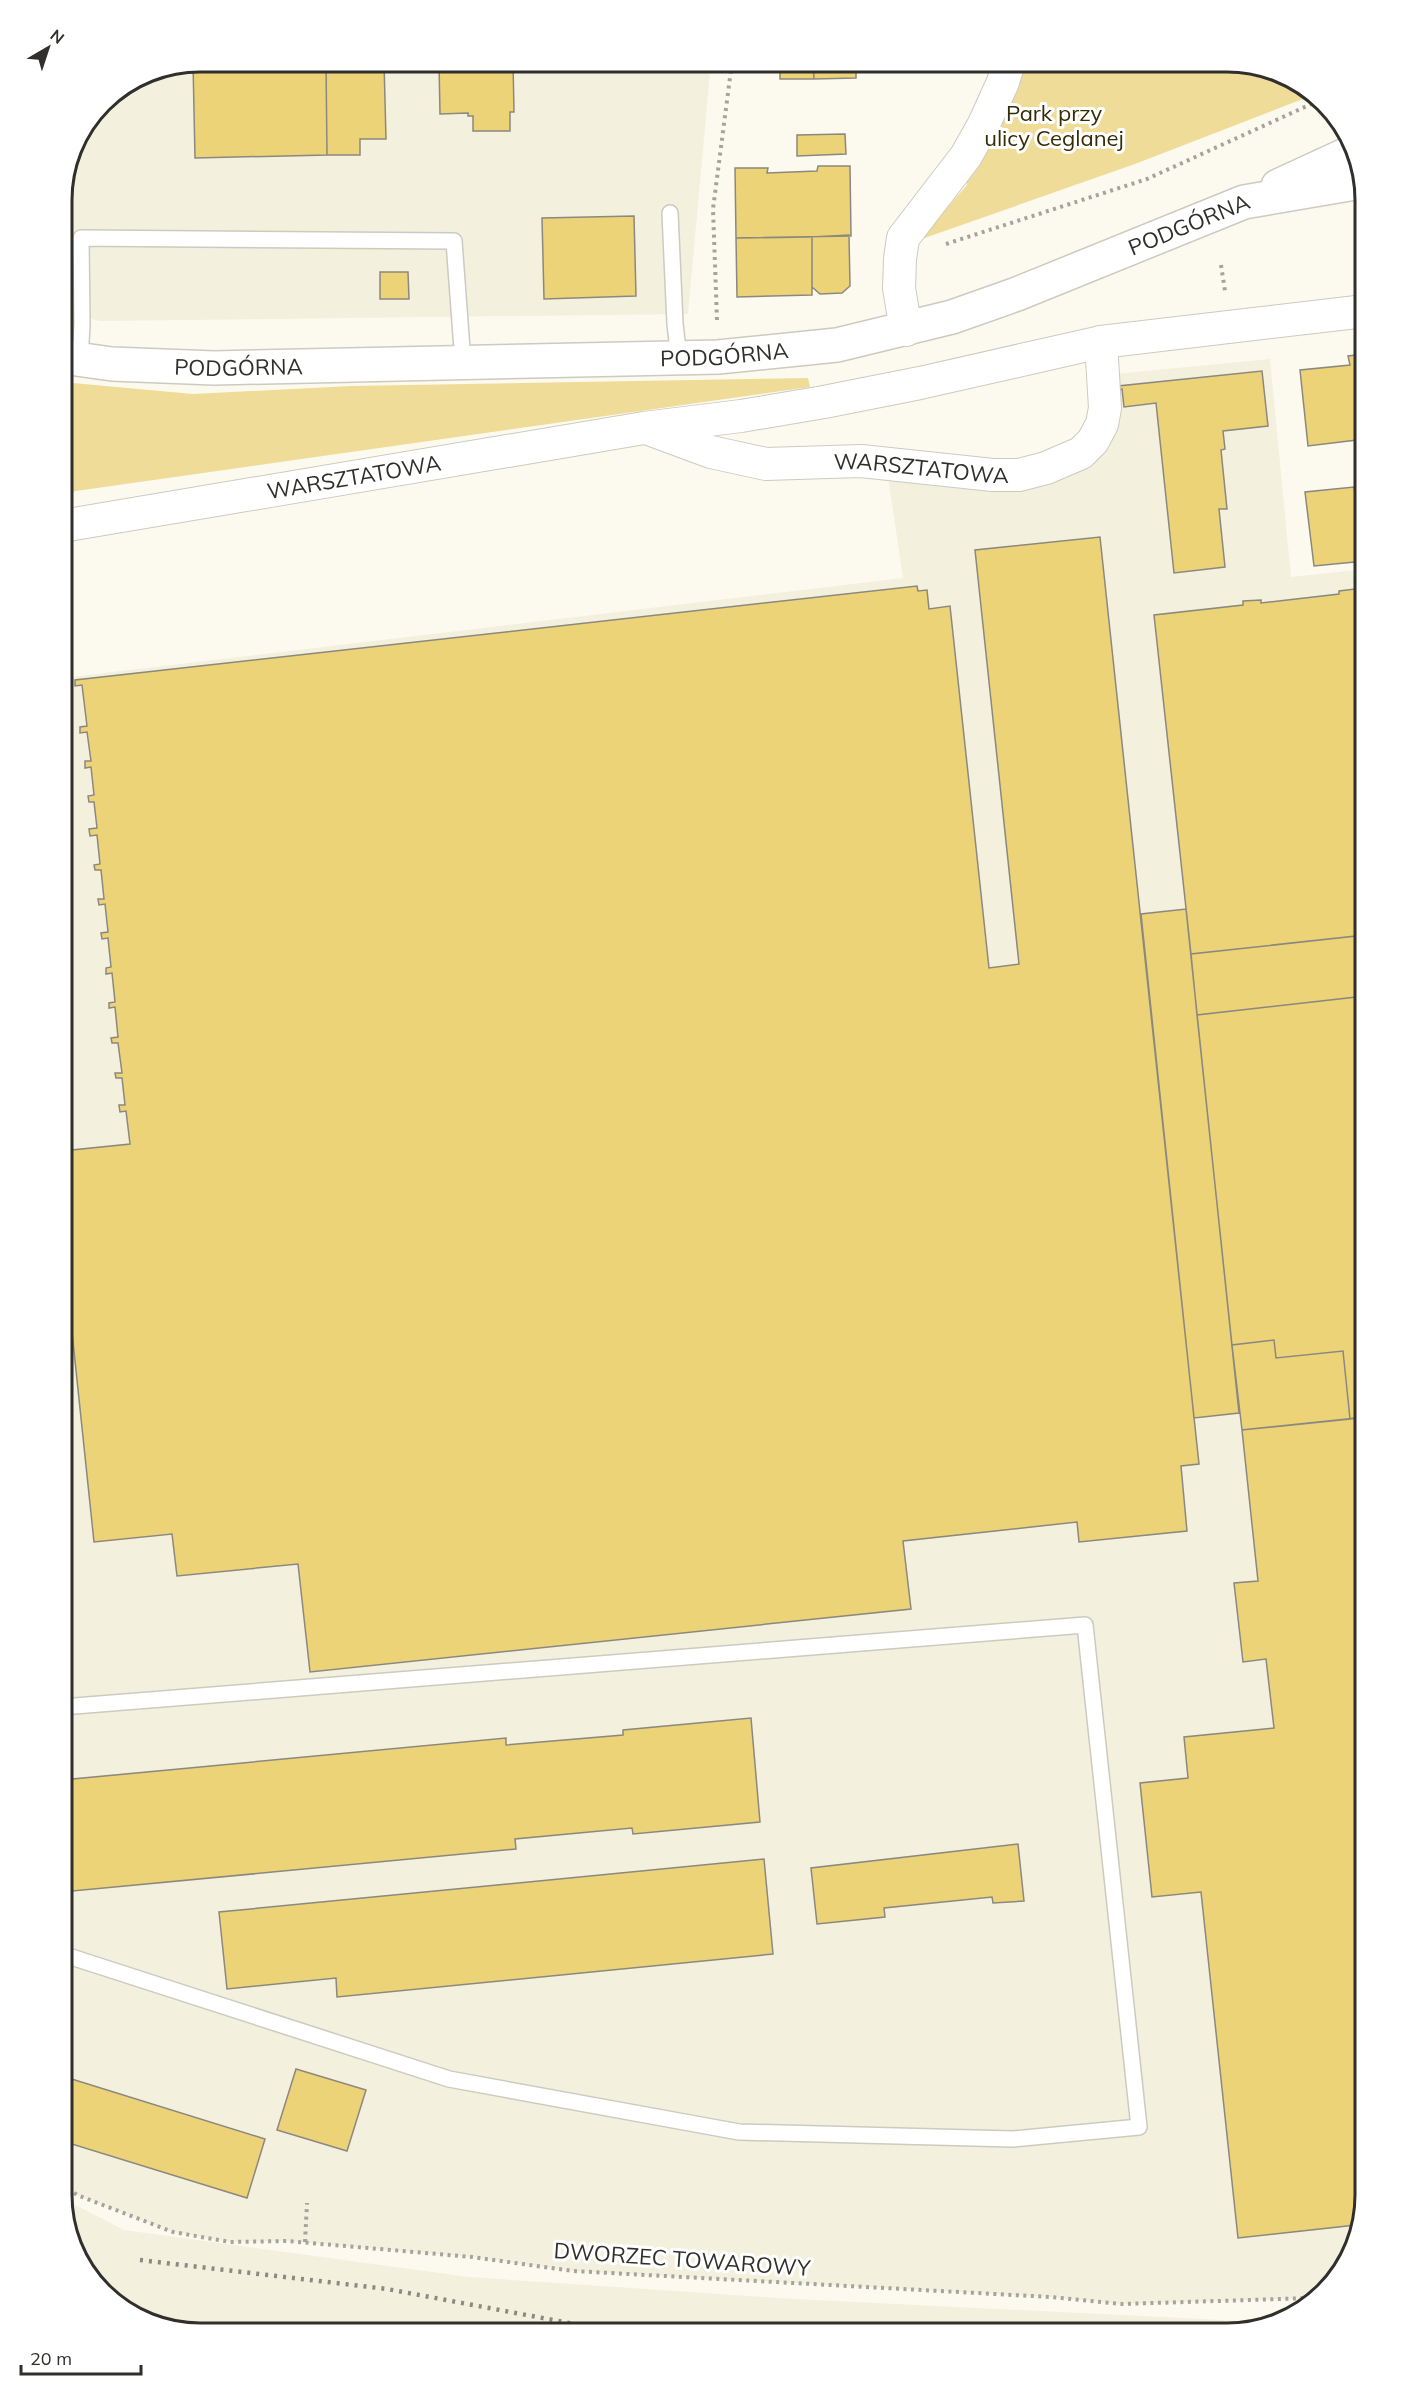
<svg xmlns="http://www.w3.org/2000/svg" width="1427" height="2395" font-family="Mulish,sans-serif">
	<rect width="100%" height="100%" fill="#fcfaef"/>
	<path fill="#f4f0de" d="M200 62H711L688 314 99 321 62 309V192L76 139 102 102 148 72Z
		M1270 359 1291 577 1365 569V2195L1342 2272 1312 2298 1122 2304 1050 2297 573 2271 472 2257 287 2241 230 2242 173 2232 77 2195 62 2184V678L903 578 886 464 966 473 1081 453 1104 375Z
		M62 2198 124 2230 469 2277 795 2299 1243 2321 1286 2320 1227 2333H192L123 2310 76 2256Z"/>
	<path fill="#efdc99" d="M1009 62H1236L1304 85 1313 95 1135 164 919 240 967 185 966 156Z
		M808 378 810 387 62 493V382L193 394 351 386Z"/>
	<path fill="#ecd378" stroke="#8b887f" stroke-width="1.5" d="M200 62H326L327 155 195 158 193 63Z
		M326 62H384L386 139H360V155H327Z
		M439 62H513L514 112H510V131H473V116H468V113L440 114Z
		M780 62H813L814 79H780Z
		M813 62H856V78L814 79Z
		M845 134 846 154 797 156V135Z
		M818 166H850L851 236 736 238 735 168H768L767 173 817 171Z
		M634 216 636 296 544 299 542 218Z
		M849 235 850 286 842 293 820 294 812 287V237Z
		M812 237V295L737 297 736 238Z
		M380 272H408L409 299H380Z
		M1365 354V439L1308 446 1300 370 1350 365 1348 356Z
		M1262 371 1268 426 1223 431 1225 449 1221 450 1227 509H1219L1225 567 1174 573 1156 403 1124 407 1122 389 1118 390V386Z
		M1354 487 1362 550H1365V561L1314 566 1305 492Z
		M1365 500V550H1362L1356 502Z
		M1100 537 1199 1464 1181 1466 1187 1531 1079 1542 1077 1522 903 1541 911 1609 310 1672 298 1564 177 1576 172 1534 94 1542 62 1237V1151L130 1144 126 1111 120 1112 119 1105H125L122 1078H116L115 1073H122L118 1043H112L111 1038 118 1037 115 1007 109 1008V1003L115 1002 112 973 106 974V968L111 967 108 938 102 939 101 933 108 932 105 904 99 905 98 899H104L101 870H95L94 865 100 864 97 835 90 836 89 829 97 828 94 802H89L88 796 94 795 91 767 85 768V761H91L87 732 80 733V727L87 726 82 685 75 686V680L917 586 918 591 927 590 929 609 950 606 989 968 1019 964 975 550Z
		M1355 589 1356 593 1365 592V935L1191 954 1154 615 1243 605V601L1261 600V603L1339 594V591Z
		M1186 909 1239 1413 1194 1418 1141 914Z
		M1365 935V996L1197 1015 1191 954Z
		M1365 996V1417L1350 1419 1343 1351 1276 1358 1274 1340 1232 1345 1197 1015Z
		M1274 1340 1276 1358 1343 1351 1350 1419 1242 1430 1232 1345Z
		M1365 1417V2195L1356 2225 1238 2238 1201 1892 1152 1897 1140 1783 1188 1778 1184 1737 1274 1728 1266 1659 1243 1662 1234 1583 1258 1581 1242 1430Z
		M751 1718 760 1822 633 1834 632 1828 515 1839 516 1849 62 1892V1780L506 1738V1745L623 1735V1730Z
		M1018 1844 1024 1901 993 1903 992 1897 884 1908 885 1917 817 1924 811 1868Z
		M764 1859 773 1954 337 1997 336 1978 227 1989 219 1912Z
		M296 2069 366 2090 347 2151 277 2130Z
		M62 2076 265 2139 247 2198 62 2141Z"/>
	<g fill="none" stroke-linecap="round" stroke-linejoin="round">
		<defs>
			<path id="lane" d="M670 213 675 324 679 358
				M80 360 82 324 81 238 454 241 463 363
				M62 1954 449 2079 739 2132 1013 2139 1139 2127 1085 1625 62 1707"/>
			<g id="street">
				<path d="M906 330 899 288 900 259 903 238 966 156 984 124 1003 82 1009 62"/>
				<path id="s1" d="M649 429 711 452 766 464 861 461 993 475H1019L1046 468 1081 453 1093 441 1102 424 1105 408 1101 342"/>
				<path id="s2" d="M62 526 644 428 741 416 824 402 920 383 1101 342 1365 311"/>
			</g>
			<g id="secondary">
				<path d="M1278 186 1354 151"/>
				<path id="s3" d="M62 357 112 364 214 368 718 357 837 345 952 317 1017 294 1244 202 1361 182"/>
			</g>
		</defs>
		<use href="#lane" stroke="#cdcac0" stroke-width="18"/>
		<use href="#street" stroke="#cdcac0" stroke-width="34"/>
		<use href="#secondary" stroke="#cdcac0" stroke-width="36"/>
		<path stroke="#a5a49c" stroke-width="4" stroke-dasharray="3 4.5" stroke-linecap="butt" d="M946 244 1147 179 1318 101
			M1221 265 1225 291
			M717 320 713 209 732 62
			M62 2184 77 2195 173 2232 230 2242 287 2241 472 2257 573 2271 1050 2297 1122 2304 1312 2298
			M305 2242 307 2203"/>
		<use href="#lane" stroke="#fff" stroke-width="15"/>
		<use href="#street" stroke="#fff" stroke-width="32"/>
		<use href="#secondary" stroke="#fff" stroke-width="33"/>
		<path stroke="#8b8982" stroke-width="4.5" stroke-dasharray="3 6" stroke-linecap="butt" d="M140 2260 387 2289 623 2333"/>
	</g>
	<g text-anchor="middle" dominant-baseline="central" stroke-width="6" stroke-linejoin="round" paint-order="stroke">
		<g font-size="22" fill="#362c03" stroke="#fff">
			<text x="1054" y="113">Park przy<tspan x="1054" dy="25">ulicy Ceglanej</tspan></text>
		</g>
		<g font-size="22" fill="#302f2b" stroke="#fff">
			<text stroke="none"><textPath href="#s3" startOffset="1149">PODGÓRNA</textPath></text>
			<text stroke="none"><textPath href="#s3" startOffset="663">PODGÓRNA</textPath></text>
			<text stroke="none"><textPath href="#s3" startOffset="177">PODGÓRNA</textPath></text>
			<text stroke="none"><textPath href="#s1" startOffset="278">WARSZTATOWA</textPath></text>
			<text stroke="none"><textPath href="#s2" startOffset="296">WARSZTATOWA</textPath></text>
			<text transform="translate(682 2259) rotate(4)">DWORZEC TOWAROWY</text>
		</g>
	</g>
	<path d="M0 0H1427V2395H0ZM200 72H1227A128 128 0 0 1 1355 200V2195A128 128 0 0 1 1227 2323H200A128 128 0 0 1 72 2195V200A128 128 0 0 1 200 72Z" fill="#fff" fill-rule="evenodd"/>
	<path fill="none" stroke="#302f2b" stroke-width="3" d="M200 72H1227A128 128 0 0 1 1355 200V2195A128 128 0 0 1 1227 2323H200A128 128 0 0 1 72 2195V200A128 128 0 0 1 200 72Z"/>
	<g transform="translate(48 48) rotate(39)" stroke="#ffffff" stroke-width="4.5" paint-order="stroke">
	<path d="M0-4.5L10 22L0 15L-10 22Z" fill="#302f2b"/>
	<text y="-9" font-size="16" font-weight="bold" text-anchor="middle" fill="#302f2b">N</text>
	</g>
	<path d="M21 2365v9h120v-9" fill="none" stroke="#302f2b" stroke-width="3"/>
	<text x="30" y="2365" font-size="18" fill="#302f2b" stroke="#ffffff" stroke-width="4.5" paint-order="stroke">20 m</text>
</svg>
